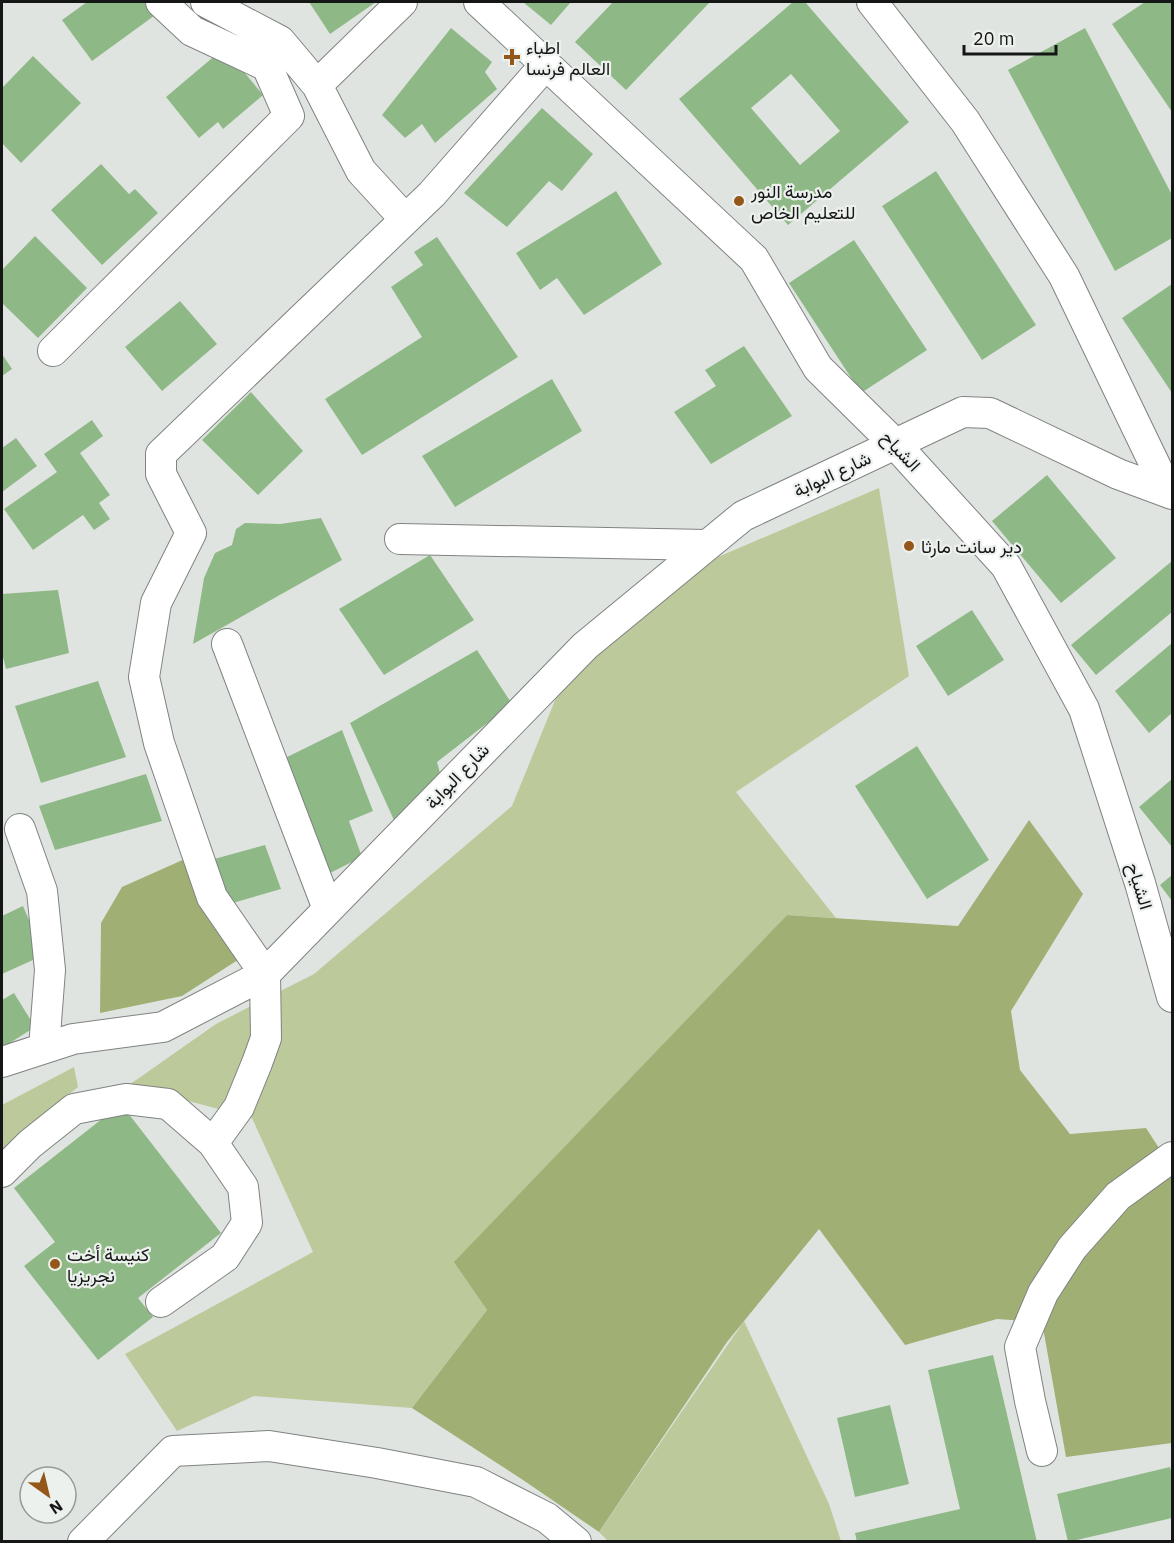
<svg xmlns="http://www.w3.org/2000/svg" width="1174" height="1543" font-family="'IBM Plex Sans',Vazirmatn,sans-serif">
	<rect width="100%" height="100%" fill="#e0e4e1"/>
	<path fill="#bcc99a" d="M879 488 909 676 736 792 836 918 787 915 455 1262 487 1310 412 1408 254 1396 177 1431 125 1354 313 1252 252 1118 129 1085 216 1024 314 974 512 806 558 693 639 613 711 560Z
		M74 1067 78 1087 25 1130 2 1156V1105Z
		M744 1321 829 1504 841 1541H608L599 1532Z"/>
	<path fill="#a0af74" d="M1029 820 1083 894 1011 1011 1020 1070 1070 1134 1146 1128 1172 1168V1443L1066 1457 1042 1322 997 1319 905 1345 819 1229 727 1342 599 1532 523 1480 412 1408 487 1310 454 1262 787 915 958 926Z
		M187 858 247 954 182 996 100 1013 101 923 122 887Z"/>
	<path fill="#8fb887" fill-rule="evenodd" d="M87 2H149L158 13 92 61 62 20Z
		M309 2H376L330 34Z
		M523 2H571L551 25Z
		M613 2H710L626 90 575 42Z
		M793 2H805L909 122 788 225 679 99ZM791 74 840 131 800 165 751 108Z
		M1145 2H1172V112L1112 24Z
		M451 28 492 62 485 72 497 89 435 143 422 124 405 138 382 115Z
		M1085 28 1172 195V238L1115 271 1008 70Z
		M224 48 263 95 223 129 218 122 199 138 166 97Z
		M33 56 81 103 21 163 2 143V88Z
		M542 108 593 154 562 191 549 181 507 227 464 193Z
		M101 164 129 194 135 189 158 213 102 265 51 210Z
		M936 171 1036 325 982 360 882 206Z
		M616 191 662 264 584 315 557 278 540 290 516 253Z
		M35 236 87 288 38 338 2 303V270Z
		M437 237 518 357 362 455 325 399 422 337 391 287 423 265 414 252Z
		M854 240 927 350 861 393 789 283Z
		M1172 284V393L1122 318Z
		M180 301 217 344 162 391 125 347Z
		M744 346 792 416 711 464 674 412 716 386 705 370Z
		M2 354 12 369 2 376Z
		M552 379 582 431 455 507 422 456Z
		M251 392 303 451 258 495 202 440Z
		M92 420 103 436 80 453 110 495 99 503 110 519 94 530 83 515 33 550 4 509 57 472 44 454Z
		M16 438 37 466 2 492V448Z
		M1047 475 1116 558 1061 603 992 521Z
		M321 518 342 560 193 644 204 578 215 553 232 545 236 529 245 523 280 524Z
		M430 555 474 620 384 675 339 609Z
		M1172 561V612L1096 675 1071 645Z
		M58 590 69 653 6 669 2 653V594Z
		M972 610 1004 660 948 696 916 646Z
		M1172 643V713L1149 733 1115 691Z
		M477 650 512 704 437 762 446 795 398 829 350 723Z
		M98 681 126 757 41 783 15 706Z
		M342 730 373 811 349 821 362 857 324 876 279 761Z
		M917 746 989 860 927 899 855 786Z
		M146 774 162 821 55 850 39 806Z
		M1172 779V847L1139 807Z
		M265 845 281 889 226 905 207 861Z
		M1172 875V901L1160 885Z
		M23 906 44 955 2 974V916Z
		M14 993 35 1027 2 1048V1000Z
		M121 1104 221 1233 138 1298 153 1317 98 1360 24 1266 55 1242 14 1188Z
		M993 1355 1037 1542H857L855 1533 960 1509 928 1370Z
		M890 1405 909 1484 855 1497 837 1418Z
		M1170 1467 1172 1476V1518L1068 1542 1057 1494Z"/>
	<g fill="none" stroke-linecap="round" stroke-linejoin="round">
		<defs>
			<path id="minor" d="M206 2 280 41 317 85 361 171 405 219
				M479 2 754 259 818 368 896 445 1006 566 1084 709 1140 883 1172 997
				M872 2 965 121 1064 276 1168 492
				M317 85 402 2
				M53 351 289 116 267 66 192 31 161 2
				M400 539 707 545
				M227 644 328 909
				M20 829 42 891 50 970 44 1048
				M2 1062 73 1039 163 1027 265 974 585 646 743 516 963 412 990 413 1118 474 1172 494
				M213 1143 239 1107 257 1063 266 1038 265 974 212 897 159 743 144 677 156 603 191 533 161 474V454L432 194 546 64
				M2 1172 30 1144 74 1109 126 1099 168 1104 213 1143 243 1187 247 1223 225 1257 161 1302
				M1042 1451 1030 1401 1020 1347 1043 1293 1072 1248 1118 1196 1172 1157
				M83 1542 173 1451 269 1446 377 1463 476 1482 547 1518 576 1542"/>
		</defs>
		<use href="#minor" stroke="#7f8381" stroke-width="32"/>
		<use href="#minor" stroke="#fff" stroke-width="30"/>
	</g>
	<g fill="#94571a" stroke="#edf1ee" stroke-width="2">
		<path d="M509 48h6v6h6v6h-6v6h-6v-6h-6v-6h6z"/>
		<circle cx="739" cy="201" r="6"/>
		<circle cx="909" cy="546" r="6"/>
		<circle cx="55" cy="1264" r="6"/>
	</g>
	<g text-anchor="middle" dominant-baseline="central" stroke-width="4.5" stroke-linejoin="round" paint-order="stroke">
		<g font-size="18" fill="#151716" stroke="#edf1ee" text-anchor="start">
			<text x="526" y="47">اطباء<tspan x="526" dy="21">العالم فرنسا</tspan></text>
			<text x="751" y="191">مدرسة النور<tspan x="751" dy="21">للتعليم الخاص</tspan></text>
			<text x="921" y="546">دير سانت مارثا</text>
			<text x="67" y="1254">كنيسة أخت<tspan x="67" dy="21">نجريزيا</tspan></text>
		</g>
		<g font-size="18" fill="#151716" stroke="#edf1ee">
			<text transform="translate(901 451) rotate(47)">الشياح</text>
			<text transform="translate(832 474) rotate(-25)">شارع البوابة</text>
			<text transform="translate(457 776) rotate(-46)">شارع البوابة</text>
			<text transform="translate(1140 886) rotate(73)">الشياح</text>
		</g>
	</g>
	<rect width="1174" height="1543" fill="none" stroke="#151716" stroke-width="6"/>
	<g transform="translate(48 1495) rotate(146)"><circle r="28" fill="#edf1ee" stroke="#979a98" stroke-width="1.5"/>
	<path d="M0-4.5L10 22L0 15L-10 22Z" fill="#94571a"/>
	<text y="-9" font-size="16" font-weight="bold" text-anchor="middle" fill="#151716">N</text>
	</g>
	<path d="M964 45v9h92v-9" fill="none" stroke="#151716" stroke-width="3"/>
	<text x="973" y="45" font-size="18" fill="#151716" stroke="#edf1ee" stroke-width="4.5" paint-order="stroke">20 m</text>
</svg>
